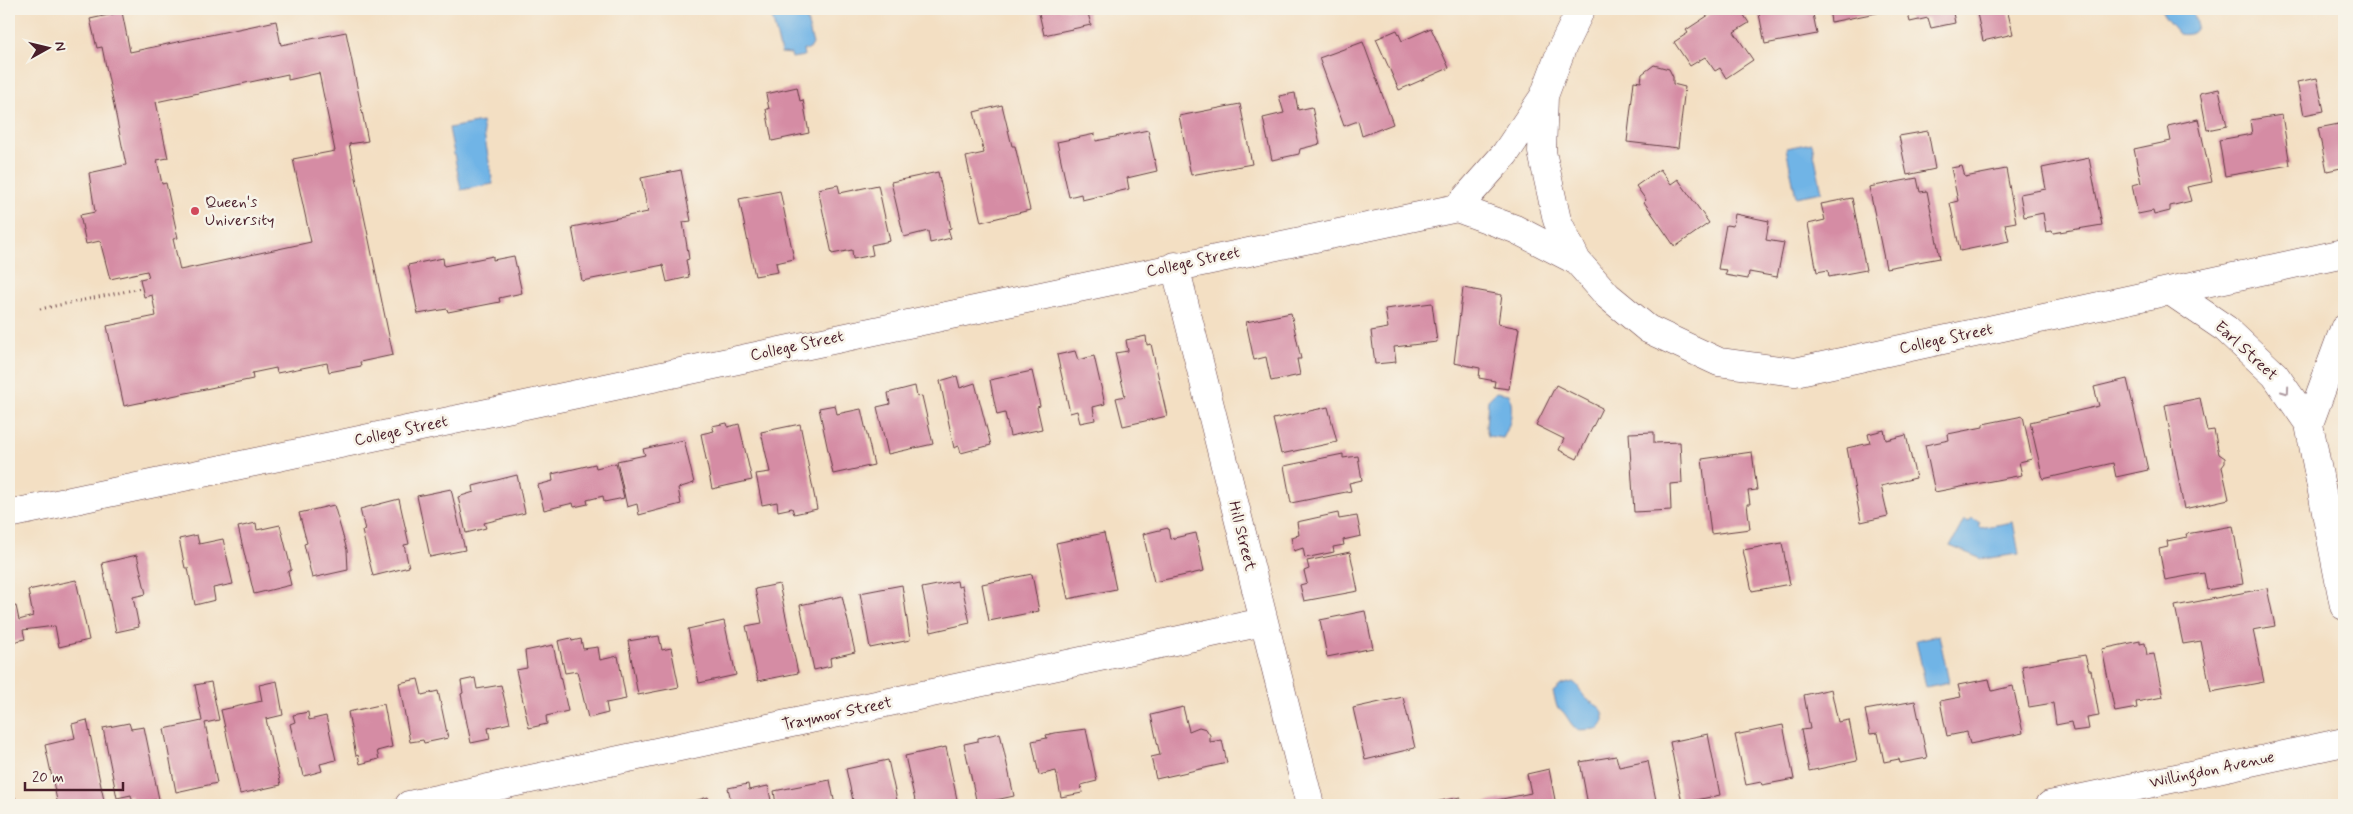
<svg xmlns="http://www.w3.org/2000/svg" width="2353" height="814" font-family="Mynerve,sans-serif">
	<rect width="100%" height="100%" fill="#f7f3e8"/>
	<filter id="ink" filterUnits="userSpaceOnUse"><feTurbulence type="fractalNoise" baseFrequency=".02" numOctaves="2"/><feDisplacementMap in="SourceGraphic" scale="10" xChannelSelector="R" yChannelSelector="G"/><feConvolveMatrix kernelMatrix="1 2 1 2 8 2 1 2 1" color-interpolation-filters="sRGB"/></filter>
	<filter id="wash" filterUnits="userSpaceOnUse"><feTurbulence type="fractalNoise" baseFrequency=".0096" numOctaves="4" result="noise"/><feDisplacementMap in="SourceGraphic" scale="20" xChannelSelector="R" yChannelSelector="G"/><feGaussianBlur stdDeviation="1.12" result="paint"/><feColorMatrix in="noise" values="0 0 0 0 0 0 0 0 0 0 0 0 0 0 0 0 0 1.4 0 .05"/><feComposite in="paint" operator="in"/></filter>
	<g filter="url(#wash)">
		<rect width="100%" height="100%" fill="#f3dfc3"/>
		<path fill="#70b4e6" stroke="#5d6a88" d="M770 9H804L813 44 810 49 803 50 804 56 792 58 791 54 781 53Z
			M2161 9H2188C2203 21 2199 38 2179 34L2166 19Z
			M482 122 493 184 461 190 449 128Z
			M1812 143 1822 192 1796 197 1786 148Z
			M1496 392 1509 394C1514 408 1511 425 1503 438L1488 436 1486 427 1488 400Z
			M1972 518 1980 523 1978 526 1980 528 2013 522 2019 554 1982 559 1950 546 1964 520 1969 522Z
			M1939 635 1949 682 1926 687 1916 640Z
			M1573 682C1580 686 1580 693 1586 698 1595 707 1605 705 1604 721L1599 729 1578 730C1568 724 1568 713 1557 707L1553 692 1561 685Z"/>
		<g id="blocks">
			<path fill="#d58ca4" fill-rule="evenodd" d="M1038 9H1087L1091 25 1044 35Z
				M1718 9 1720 10 1740 9 1749 23 1734 32 1753 60 1726 78 1720 68 1715 71 1705 57 1690 66 1674 42 1688 33 1686 30Z
				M1758 9H1812L1817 34 1765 44Z
				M1829 9H1891V10L1831 22Z
				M1907 9H1971V10L1953 13 1955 23 1931 28 1928 18 1910 22Z
				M1976 9H2007L2013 34 1983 41Z
				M122 12 130 52 276 21 281 45 346 32 368 141 349 144 393 355 360 362 361 366 329 372 327 363 277 373 276 368 252 373 253 379 124 406 107 326 156 316 152 295 144 297 140 279 149 277 147 271 110 279 100 241 86 244 80 215 95 212 89 173 126 165 102 47 97 48 90 19ZM319 73 335 151 293 159 311 242 180 270 173 239 178 238 166 183 162 184 157 160 168 158 156 102 288 74V80Z
				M1431 28 1449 68 1399 90 1376 39 1397 30 1402 41Z
				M1363 42 1393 124 1362 136 1358 121 1344 126 1319 58Z
				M1654 65 1669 69 1673 77V84L1685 87 1678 148 1627 142 1634 81 1641 82 1642 74Z
				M2317 78 2324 111 2304 115 2297 82Z
				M797 87 800 101 803 100 809 133 772 141 766 109H769L766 94Z
				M2219 89 2227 126 2207 130 2200 93Z
				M1295 93 1298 110 1312 107 1320 144 1300 149 1299 154 1272 160 1263 118 1284 113 1279 96Z
				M1240 104 1252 164 1191 175 1179 116Z
				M1002 105 1012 146H1015L1030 210 981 222 966 157 984 153 974 112Z
				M2282 115 2290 165 2225 176 2219 140 2252 134 2250 120Z
				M2198 119 2212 182 2187 187 2191 201 2170 206V211L2154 215 2153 211 2138 214 2132 185 2141 183 2134 149 2171 141 2168 126Z
				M2344 123V175H2342L2341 168 2327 171 2318 128Z
				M1148 130 1157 171 1127 178 1129 189 1082 200 1081 194 1069 197 1057 142 1095 134 1096 141Z
				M1928 131 1935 169 1907 175 1899 136Z
				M2089 158 2102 225 2053 233 2052 231 2046 232 2043 213 2024 217 2020 194 2046 189 2042 168Z
				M1962 166 1965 177 2006 169 2016 222 2005 224 2009 241 1960 251 1950 203 1958 201 1951 168Z
				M1660 169 1671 184 1678 179 1709 223 1675 247 1644 202 1646 200 1636 186Z
				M681 170 691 221 683 222 689 259 686 260 689 277 667 282 663 265 582 281 572 227 648 212 641 178Z
				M938 172 951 228 948 229 951 238 930 243 928 231 904 237 891 182Z
				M1917 178 1920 192 1927 191 1940 258 1886 268 1869 187Z
				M838 185 840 193 878 185 890 241 871 245 873 255 853 259 852 250 832 254 818 189Z
				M780 191 794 259 776 263 778 272 755 276 739 199Z
				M1852 198 1866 270 1829 277 1828 270 1817 272 1808 224 1825 220 1821 204Z
				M1735 214 1769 221 1766 240 1784 243 1777 277 1749 272 1748 279 1725 275 1727 270 1718 269 1726 225 1733 226Z
				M493 256V260L514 256 522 293 499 298 500 302 448 312 447 309 418 314 408 265 443 258 444 266Z
				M1463 288 1502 295 1498 324 1519 328 1509 389 1494 387 1495 381 1479 378 1480 368 1454 363Z
				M1432 303 1437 342 1394 347 1396 362 1375 364 1371 331 1388 328 1385 309Z
				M1291 313 1301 359H1297L1300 375 1271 381 1266 357 1254 360 1246 322Z
				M1146 336 1147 345 1151 344 1167 416 1123 426 1116 398 1125 396 1115 353 1128 351 1126 340Z
				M1075 351 1078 360 1094 356 1105 404 1093 407 1095 420 1080 423 1077 411 1070 413 1057 355Z
				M1032 371 1040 406 1037 407 1042 429 1010 436 1005 413 997 415 990 380Z
				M957 376 960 388 975 383 991 445 961 453 959 446 954 448 940 381Z
				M2127 379 2148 470 2116 477 2113 463 2043 479 2030 422 2099 406 2094 387Z
				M1556 385 1602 408 1577 459 1559 450 1564 439 1536 425Z
				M915 386 917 397 922 396 933 444 888 454 877 407 890 404 888 393Z
				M2200 398 2207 431 2214 430 2219 454 2225 458V463L2222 467 2229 499 2184 509 2165 405Z
				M835 405 837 414 861 409 874 465 833 474 819 408Z
				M1328 407 1337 442 1281 454 1273 419Z
				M2023 416 2032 459 2019 462 2022 475 1935 492 1925 445 1949 440 1948 434 1983 427V424Z
				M727 423 728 427 739 424 752 480 712 489 701 434 714 431 712 426Z
				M800 424 817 509 794 514 792 508 778 511 777 502 762 505 756 474 770 472 761 432Z
				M1884 430 1886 440 1906 435 1916 478 1881 486 1888 516 1861 522 1847 448 1870 443 1868 434Z
				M1654 432V443L1680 442 1682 483 1670 484 1671 510 1634 512 1629 433Z
				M684 440 694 483 678 488 681 504 639 515 637 504 627 507 617 461 645 455 643 449Z
				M1752 452 1757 490 1748 491 1750 504H1747L1750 529 1711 534 1702 459Z
				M1343 454V458L1358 456 1362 480 1349 483 1351 491 1291 503 1284 466Z
				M616 463 624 498 604 502 603 496 587 500 588 504 574 507 573 503 544 510 538 485 553 481 552 474 595 464 596 468Z
				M517 475 525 513 484 523 486 528 466 533 458 497 474 492 473 486Z
				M451 489 465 550 430 557 417 496Z
				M399 499 409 544 404 545 409 567 373 576 362 531 365 530 360 509Z
				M334 505 347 550 348 570 312 578 304 544 307 543 299 513Z
				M1338 513 1339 519 1357 516 1361 536 1343 540 1344 545 1333 547 1334 552 1305 558 1303 548 1294 551 1291 537 1299 535 1297 522Z
				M256 523 257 530 280 525 291 568V570L288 572 291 585 254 594 238 527Z
				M2233 526 2243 584 2207 590 2204 573 2165 580 2159 549 2168 547 2167 541 2187 537 2186 534Z
				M1168 528 1170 539 1196 533 1204 571 1154 582 1143 534Z
				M1104 533 1116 589 1068 599 1056 543Z
				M197 535 199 544 223 539 233 584 213 588 215 600 195 605 188 568H185L179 539Z
				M1782 543 1790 584 1752 591 1743 550Z
				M1350 552 1358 591 1304 601 1300 585 1307 583 1304 571 1309 569 1307 561Z
				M137 555 146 594 133 597 139 627 116 632 102 563Z
				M1032 574 1039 611 989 621 982 584Z
				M76 580 89 640 59 647 55 626 23 630 25 639 9 643V607L16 606 19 620 33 616 28 590Z
				M957 581 958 587 962 586 970 623 931 632 922 588Z
				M779 584 798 673 758 681 746 626 762 623 755 589Z
				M902 585 910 640 870 648 860 593Z
				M2267 588 2275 626 2253 630 2264 682 2211 692 2201 641 2183 644 2175 606Z
				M842 596 855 652 830 658 831 666 814 670 800 605Z
				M1365 611 1373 648 1327 657 1320 620Z
				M724 621 736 675 699 683 688 629Z
				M659 636 662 650 671 648 679 687 638 695 628 641Z
				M571 638 572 641 581 639 583 649 598 647 600 660 618 656 626 699 606 703 608 713 588 718 577 671 565 673 558 641Z
				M2140 641V644L2145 643 2147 655 2154 654 2163 697 2136 702 2137 708 2115 712 2102 649Z
				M553 645 568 711 546 716 547 724 529 728 516 670 527 668 525 651Z
				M2085 655 2089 670H2091L2099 716 2087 718 2089 729 2073 731 2071 722 2056 725 2053 703 2029 707 2022 666Z
				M475 678 477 689 501 685 510 723 488 728 490 739 471 743 461 694 463 693 461 681Z
				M418 679 422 695 438 691 448 738 424 743 423 740 410 742 399 683Z
				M1989 679 1992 691 2013 686 2023 733 1970 744 1967 732 1947 736 1940 701 1961 697 1958 685Z
				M277 681 283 715 266 719 281 785 240 794 221 710 262 701 259 685Z
				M211 682 219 720 205 723 217 783 176 792 164 729 202 721 195 685Z
				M1831 689 1838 722 1849 720 1857 761 1809 771 1801 730 1810 729 1804 695Z
				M1403 697 1415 748 1365 760 1353 708Z
				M1915 701 1927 758 1900 763 1899 759 1884 762 1878 733 1870 734 1865 710Z
				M384 704 392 747 377 751 379 759 360 764 358 755 356 756 348 712Z
				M1183 707 1189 731 1199 727 1206 729 1210 735V742L1222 740 1227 763 1156 779 1151 757 1160 755 1151 715Z
				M308 712 309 720 326 716 336 760 320 764 322 771 304 776 302 768H300L290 724 295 722 293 715Z
				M87 720 105 805H58L45 745 75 738 72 724Z
				M129 723 131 729 144 727 159 799 133 804 131 795 117 798 103 728Z
				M1783 725 1794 779 1762 785 1761 782 1746 785 1735 735Z
				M1086 729 1097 781 1081 785 1082 793 1061 797 1056 771 1039 775 1032 741 1047 738 1046 735 1054 733Z
				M1000 733 1014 796 977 804 964 744 978 741V738Z
				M1708 734 1720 795 1682 803 1670 742Z
				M946 747 958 804 916 805 905 756Z
				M1616 756 1619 767 1648 761 1657 805H1588L1580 762Z
				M888 760 898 805H854L846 769Z
				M1549 769 1556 805H1483V803L1531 793 1527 774Z
				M830 780 835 805H776L774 791Z
				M748 784 749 790 768 786 772 805H732L728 788Z
				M15 797 17 805H9V798Z
				M708 797 710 805H680Z
				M1460 797 1462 805H1425V804Z"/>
		</g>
	</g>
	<g filter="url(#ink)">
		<use href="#blocks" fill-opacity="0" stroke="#633c42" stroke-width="1"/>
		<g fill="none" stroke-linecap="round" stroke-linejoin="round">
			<defs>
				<path id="minor" d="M1544 96 1542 152 1557 220 1577 261 1608 296 1648 329 1719 362 1795 372 2344 253
					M1457 208 1505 154 1544 96 1562 48 1581 9
					M1175 266 1310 805
					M2170 291 2226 329 2275 375 2309 424 2344 606
					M2309 424 2344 329
					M9 514 1457 208 1515 229 1577 261
					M409 805 1263 622
					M2050 805 2344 742"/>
			</defs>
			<use href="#minor" stroke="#633c42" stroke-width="29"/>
			<path stroke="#633c42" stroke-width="3" stroke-dasharray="1 4" stroke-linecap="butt" d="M40 309 142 288"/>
			<use href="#minor" stroke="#fff" stroke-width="28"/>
		</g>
		<defs><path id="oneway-chevron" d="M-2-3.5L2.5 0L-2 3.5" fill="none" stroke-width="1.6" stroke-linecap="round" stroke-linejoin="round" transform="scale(1.25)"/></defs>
		<use stroke="#ae9aa0" href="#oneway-chevron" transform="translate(2286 391) rotate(55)"/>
	</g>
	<circle fill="#d1495b" stroke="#f7f3e8" stroke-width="2" cx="195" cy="211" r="5"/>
	<g text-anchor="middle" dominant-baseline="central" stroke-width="5" stroke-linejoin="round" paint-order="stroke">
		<g font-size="16" fill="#4a1f2b" stroke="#f7f3e8" text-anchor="start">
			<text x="205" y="202">Queen's<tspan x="205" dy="18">University</tspan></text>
		</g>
		<g font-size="16" fill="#4a1f2b" stroke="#f7f3e8">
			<text transform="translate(1193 262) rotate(-12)">College Street</text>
			<text transform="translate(1946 339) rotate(-12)">College Street</text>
			<text transform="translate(797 346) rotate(-12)">College Street</text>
			<text transform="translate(2246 351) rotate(43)">Earl Street</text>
			<text transform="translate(401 431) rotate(-12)">College Street</text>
			<text transform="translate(1242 536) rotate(76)">Hill Street</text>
			<text transform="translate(837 714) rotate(-12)">Traymoor Street</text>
			<text transform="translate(2212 770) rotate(-12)">Willingdon Avenue</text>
		</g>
	</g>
	<rect width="2353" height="814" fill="none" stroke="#f7f3e8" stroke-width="30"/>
	<g transform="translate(48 48) rotate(82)" stroke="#f7f3e8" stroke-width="4" paint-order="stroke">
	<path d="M0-4L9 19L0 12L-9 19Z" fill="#4a1f2b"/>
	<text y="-8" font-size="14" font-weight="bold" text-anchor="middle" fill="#4a1f2b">N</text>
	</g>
	<path d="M25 782v8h98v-8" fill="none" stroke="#4a1f2b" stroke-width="2.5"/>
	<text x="32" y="782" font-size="15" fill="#4a1f2b" stroke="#f7f3e8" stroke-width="4" paint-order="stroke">20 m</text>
</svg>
